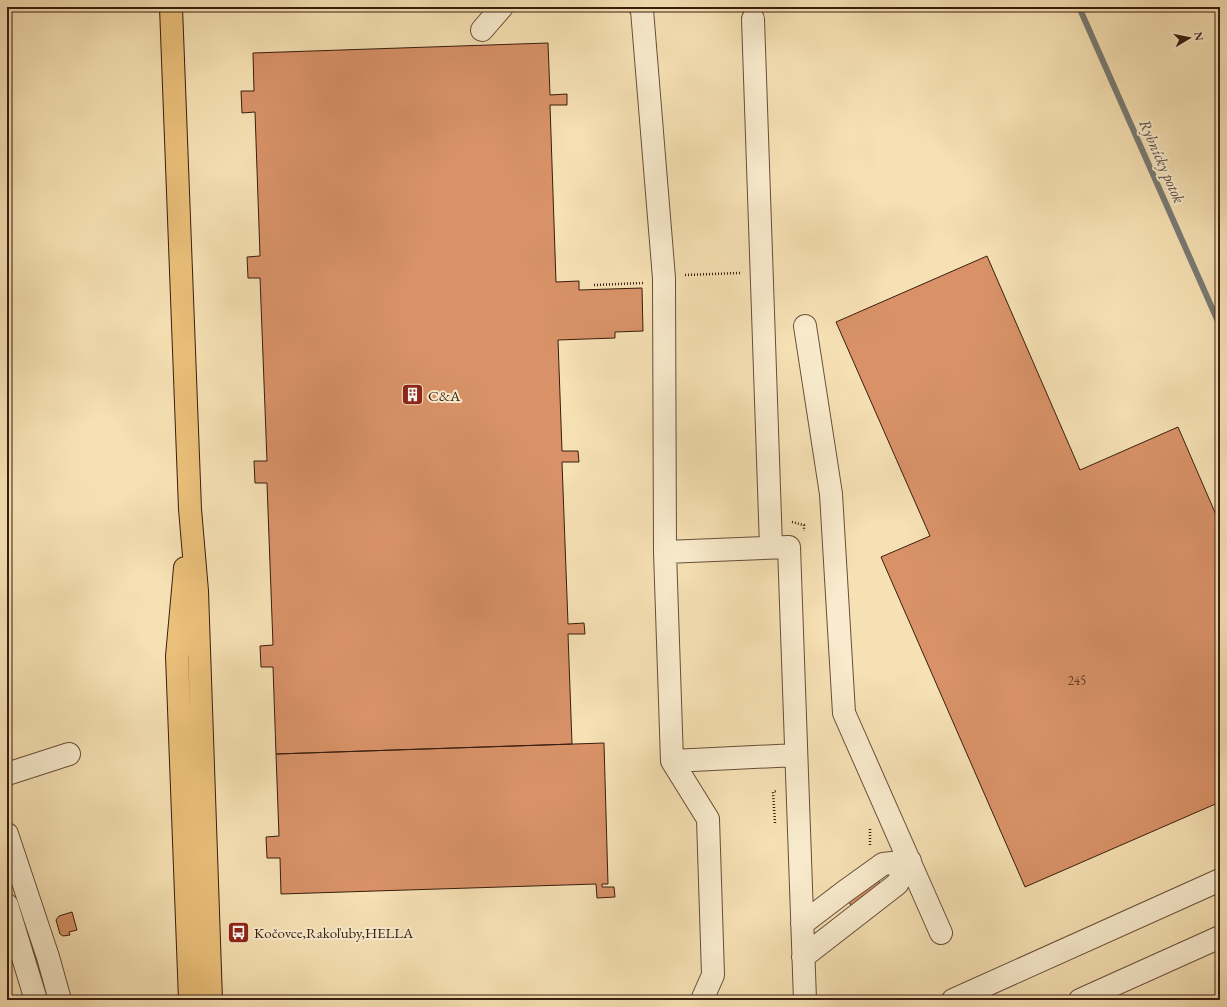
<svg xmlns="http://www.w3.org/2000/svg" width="1227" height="1007" font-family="'EB Garamond',serif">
	<rect width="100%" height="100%" fill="#f6e1b4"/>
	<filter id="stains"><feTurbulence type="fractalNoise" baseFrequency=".005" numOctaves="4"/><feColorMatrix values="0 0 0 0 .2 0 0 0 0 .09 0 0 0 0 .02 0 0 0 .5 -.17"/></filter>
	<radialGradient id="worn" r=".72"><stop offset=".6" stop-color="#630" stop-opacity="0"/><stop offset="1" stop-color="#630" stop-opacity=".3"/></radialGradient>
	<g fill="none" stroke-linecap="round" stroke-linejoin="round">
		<path stroke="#797b75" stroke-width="6" d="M1079 7 1220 326"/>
	</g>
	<path fill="#d99268" stroke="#391d0e" d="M548 43 550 95 567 94V105H550L556 282 579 281V290L642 288 643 331 615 332V338L558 340 562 451H578L579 462H562L568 624 584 623 585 634H568L572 744 276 754 273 667H261L260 646 273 645 267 483H255L254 461H267L260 278H248L247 257 260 256 255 112 242 113 241 91H254L253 53Z
		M987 256 1080 470 1178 427 1220 524V802L1025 887 881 557 930 536 836 322Z
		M604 743 608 884H602V887H614L615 897 597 898 596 884 281 894 280 858H267L266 837 279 836 276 754Z
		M877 879 883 887 852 907 847 898Z
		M72 912 77 930 69 932 70 935 63 936 60 934 56 920 59 916Z"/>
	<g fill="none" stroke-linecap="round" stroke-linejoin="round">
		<defs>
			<path id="minor" d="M640 7 642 10 664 278 665 552 789 547 805 1000
				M753 19 771 547
				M482 30 502 7
				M805 326 831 494 844 713 941 933
				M665 552 672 761 708 819 713 975 702 1000
				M672 761 796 755
				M7 774 69 754
				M7 834 48 957 60 1000
				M7 905 36 1000
				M802 924 844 892 883 864 910 861
				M803 957 897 884 910 861
				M953 1000 1220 880
				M1080 1000 1220 937"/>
			<path id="major" d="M171 7 190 509 197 591 211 1000
				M185 568 177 656 190 1000"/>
		</defs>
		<use href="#minor" stroke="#684e38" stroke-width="24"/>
		<use href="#major" stroke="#391d0e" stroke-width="24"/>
		<path stroke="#391d0e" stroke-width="2.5" stroke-dasharray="1 2" stroke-linecap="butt" d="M685 275 740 273
			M594 285 643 283
			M792 522 804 525V531
			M775 823 773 792 776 791
			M870 829V846"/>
		<use href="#minor" stroke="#f9ecce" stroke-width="22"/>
		<use href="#major" stroke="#ebc07a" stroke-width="22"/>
	</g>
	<defs>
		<symbol id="building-square" viewBox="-11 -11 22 22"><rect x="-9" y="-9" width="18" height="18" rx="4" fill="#8f2418" stroke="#f9ecce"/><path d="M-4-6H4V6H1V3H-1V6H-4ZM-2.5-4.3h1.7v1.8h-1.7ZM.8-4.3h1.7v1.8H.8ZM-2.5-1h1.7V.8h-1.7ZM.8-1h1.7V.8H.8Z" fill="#fff"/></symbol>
		<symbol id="bus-square" viewBox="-11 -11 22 22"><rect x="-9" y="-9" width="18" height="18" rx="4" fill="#8f2418" stroke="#f9ecce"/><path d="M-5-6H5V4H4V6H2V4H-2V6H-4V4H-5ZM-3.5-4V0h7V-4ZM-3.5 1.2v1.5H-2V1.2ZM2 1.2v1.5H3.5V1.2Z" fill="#fff"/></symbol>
	</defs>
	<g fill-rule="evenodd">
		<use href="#building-square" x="400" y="382" width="25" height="25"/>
		<use href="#bus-square" x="226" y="920" width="25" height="25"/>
	</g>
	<g text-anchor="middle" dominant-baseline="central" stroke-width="4" stroke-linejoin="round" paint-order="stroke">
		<g font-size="13" fill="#613a24">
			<text x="1077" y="680">245</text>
		</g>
		<g font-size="15" fill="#391d0e" stroke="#f9ecce" text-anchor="start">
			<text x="428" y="395">C&amp;A</text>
			<text x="254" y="932">Kočovce,Rakoľuby,HELLA</text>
		</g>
		<g font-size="16" font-style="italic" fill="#594c41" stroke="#f9ecce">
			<text transform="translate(1162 161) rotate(66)">Rybnícky potok</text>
		</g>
	</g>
	<rect width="1227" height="1007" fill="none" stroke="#f6e1b4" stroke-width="24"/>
	<rect x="8" y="8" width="1211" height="991" fill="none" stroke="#391d0e" stroke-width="2"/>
	<rect x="12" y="12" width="1203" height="983" fill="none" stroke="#391d0e"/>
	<g transform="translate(1189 38) rotate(80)" stroke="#f9ecce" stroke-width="3" paint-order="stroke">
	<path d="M0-3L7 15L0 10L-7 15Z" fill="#391d0e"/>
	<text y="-6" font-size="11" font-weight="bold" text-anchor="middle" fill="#391d0e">N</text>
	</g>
	<rect width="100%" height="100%" filter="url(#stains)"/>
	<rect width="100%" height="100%" fill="url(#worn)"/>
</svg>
